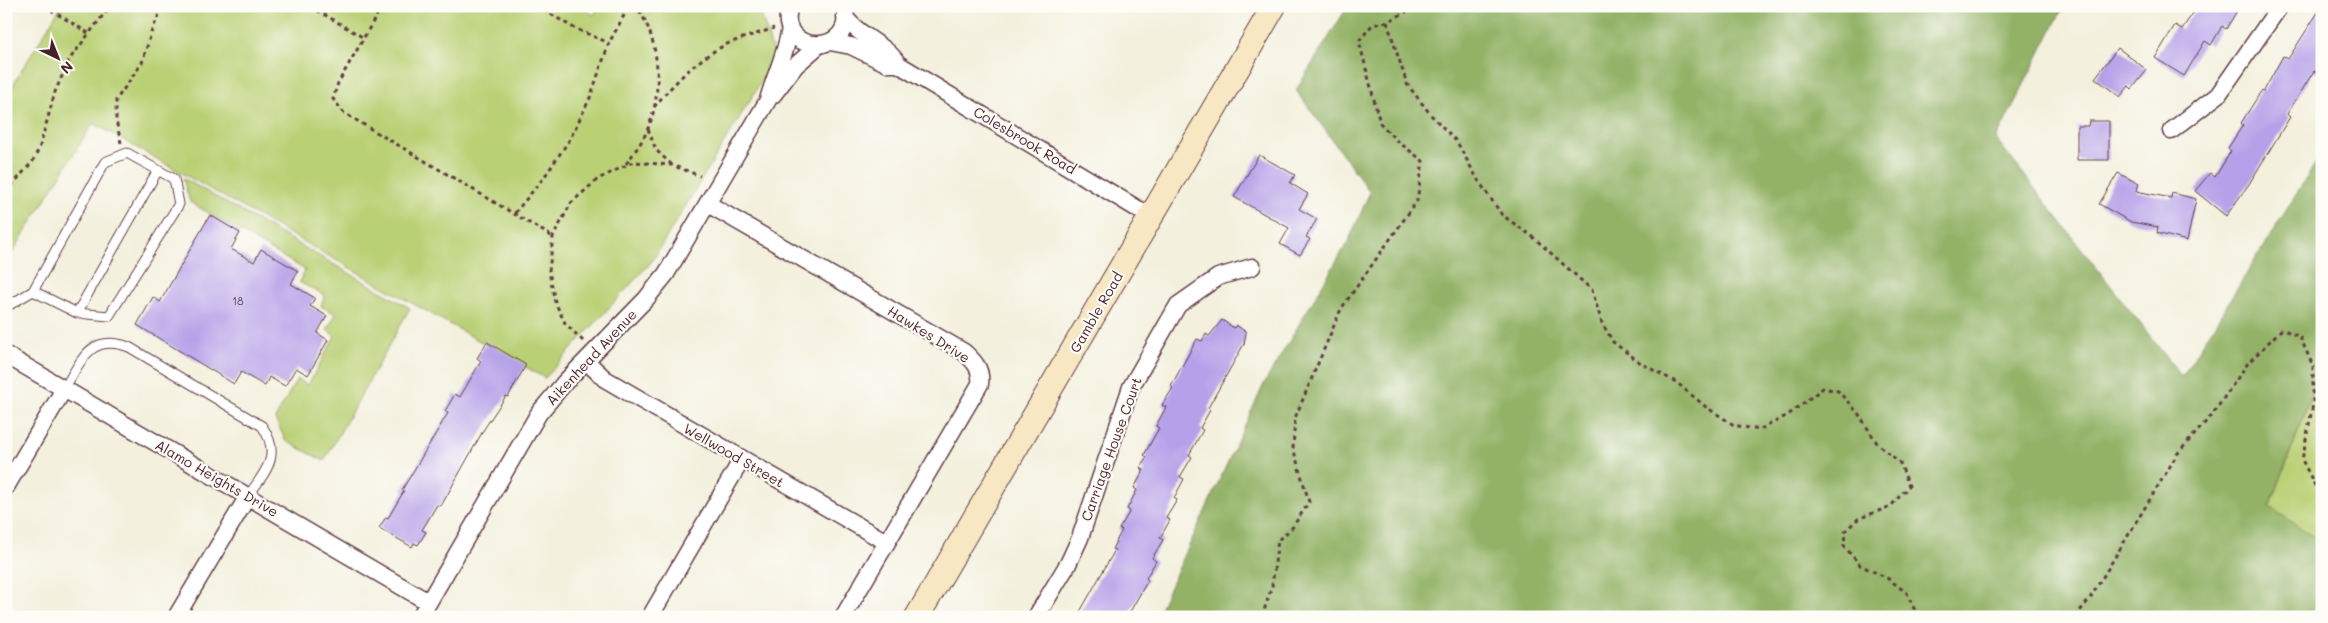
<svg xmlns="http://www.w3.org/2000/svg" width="2328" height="623" font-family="Mali,sans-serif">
	<rect width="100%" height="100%" fill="#fdfcf7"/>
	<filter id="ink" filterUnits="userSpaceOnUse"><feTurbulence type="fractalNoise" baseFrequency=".02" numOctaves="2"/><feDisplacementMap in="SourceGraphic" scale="10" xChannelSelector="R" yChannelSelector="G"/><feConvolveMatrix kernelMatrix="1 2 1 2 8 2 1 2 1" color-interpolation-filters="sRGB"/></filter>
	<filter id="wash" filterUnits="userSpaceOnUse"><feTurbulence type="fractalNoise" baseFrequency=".0096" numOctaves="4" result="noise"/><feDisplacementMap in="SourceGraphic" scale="20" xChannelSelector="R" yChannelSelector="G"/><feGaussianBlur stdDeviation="1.12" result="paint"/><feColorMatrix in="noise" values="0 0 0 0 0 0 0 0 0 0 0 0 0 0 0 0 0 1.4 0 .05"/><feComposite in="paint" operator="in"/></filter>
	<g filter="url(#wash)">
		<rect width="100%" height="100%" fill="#f3f0dd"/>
		<path fill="#bad075" stroke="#827850" d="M61 6H579L594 15 599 6H747L761 14 775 59 652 261 545 378 93 123 6 263V96Z
			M183 178 410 308 324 461 286 441 275 419 297 379 308 385 335 336 327 330 336 314 321 306 325 295 299 282 305 270 190 202Z
			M2322 367V542L2270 508Z"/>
		<path fill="#93b266" stroke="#6e6848" d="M1348 6H2064L1996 139 2182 377 2322 153V367L2270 507 2322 542V617H1156L1264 384 1349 240 1370 192 1296 90Z"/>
		<g id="blocks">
			<path fill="#b5a1e9" d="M2198 6H2240L2226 29 2222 26 2211 45 2205 41 2184 76 2155 58 2175 25 2182 29Z
				M2322 6V76L2314 71 2287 114 2290 117 2249 184 2226 216 2195 191 2210 173 2215 177 2231 151 2228 148 2243 125 2241 123 2262 90 2264 91 2283 56 2288 59Z
				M2118 48 2147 70 2132 89 2129 86 2120 97 2095 78Z
				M2089 121H2109V160H2077V126H2088Z
				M1259 155 1295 175 1290 183 1308 194 1299 209 1317 219 1306 237 1310 239 1300 255 1280 244 1289 228 1234 197Z
				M2118 173 2139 184 2136 191 2171 198 2172 193 2196 199 2187 241 2157 233 2158 227 2131 222 2099 204Z
				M210 215 240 233 231 249 254 262 261 249 298 271 291 284 315 298 310 306 327 316 317 333 328 340 308 375 296 368 285 386 269 377 265 386 241 372 234 384 137 325 153 297 160 302Z
				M1222 320 1234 328 1236 325 1246 332 1244 344 1208 408 1210 410 1200 428 1203 430 1189 455 1192 457 1180 477 1184 479 1174 498 1177 500 1166 518 1170 520 1160 538 1163 540 1152 558 1156 561 1146 578 1148 580 1127 617H1077L1115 550 1112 549 1122 530 1119 529 1130 511 1127 509 1137 490 1134 488 1144 470 1140 468 1147 457 1144 455 1159 428 1156 426 1166 407 1162 405 1173 388 1171 386 1197 339 1202 341 1206 334 1209 336Z
				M487 342 526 365 508 397 506 396 484 429 441 506 437 505 422 530 426 532 418 545 414 543 412 547 379 528 386 517 388 518 404 491 402 490 448 413 445 411 455 394 460 397 481 361 477 358Z"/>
		</g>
	</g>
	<g filter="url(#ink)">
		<use href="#blocks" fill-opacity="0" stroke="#633e46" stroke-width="1"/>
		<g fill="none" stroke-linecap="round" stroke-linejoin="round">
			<defs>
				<path id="lane" d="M6 307 33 291 105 162 127 153 174 179 179 204 109 316 77 313 33 291
					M77 313 158 170
					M64 389C82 360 90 333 129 347L262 426C282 455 266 471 248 496"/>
				<path id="street" d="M790 6C773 55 858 59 844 6
					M845 17C859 37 886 44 898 64
					M830 42 851 46 888 64H898L1151 217
					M773 95 796 65 819 45
					M2171 131 2218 95 2280 6
					M708 204 964 352C974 361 982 369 980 384L843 617
					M6 355 428 602
					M586 361 605 379 886 542
					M6 487 64 389
					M176 617 248 496
					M420 617 539 413 566 381 646 299 666 274 768 100C775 75 786 54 790 28
					M650 617 742 459
					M1036 617 1068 564 1080 538 1131 387 1178 305 1218 277 1252 267"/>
				<path id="secondary" d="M917 617 1274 6"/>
			</defs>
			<use href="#lane" stroke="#633e46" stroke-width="11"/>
			<use href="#street" stroke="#633e46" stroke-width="19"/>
			<use href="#secondary" stroke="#633e46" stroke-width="26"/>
			<path stroke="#633e46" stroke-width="3" stroke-dasharray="4 4" stroke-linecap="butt" d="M44 6 90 34
				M310 6 364 38
				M382 6 338 83 333 99 344 113 553 237
				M537 6 574 28 609 43
				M1387 22 1407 84 1431 115 1457 142 1478 180 1502 215 1533 237 1592 290 1602 323 1613 342 1642 364 1676 382 1706 407 1734 425 1759 430 1788 415 1823 388 1838 391 1858 413 1877 443 1900 463 1909 486 1891 506 1858 519 1845 531 1844 546 1860 565 1887 578 1907 593 1918 617
				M654 107C675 82 696 60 725 45 740 38 758 34 774 28
				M648 129 656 150 671 164
				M121 143 116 120V100L142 63 152 30 163 6
				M626 164C633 154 640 145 645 135 664 97 661 39 636 6
				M6 192 33 161 40 146 55 92 69 60 110 6
				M515 213 545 176 570 139 590 98 609 43 629 6
				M583 341 565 323 555 302 549 271 553 237 571 203 598 179 633 162 672 165 700 176
				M1262 617 1272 586 1278 540 1292 528 1309 502 1293 448 1295 418 1341 309 1417 201 1423 161 1396 140 1380 123 1359 41 1372 25 1387 22 1406 12 1410 6
				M2075 617 2089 600 2178 453 2212 415 2248 363 2282 329 2300 337 2313 366V404L2302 460 2322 499"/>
			<use href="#lane" stroke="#fff" stroke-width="9"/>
			<use href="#street" stroke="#fff" stroke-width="16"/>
			<use href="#secondary" stroke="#f7e8c3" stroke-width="24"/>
		</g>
	</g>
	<g text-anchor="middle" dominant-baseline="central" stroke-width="4.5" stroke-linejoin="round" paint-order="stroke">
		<g font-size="11" fill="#65405a">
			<text x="238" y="300">18</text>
		</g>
		<g font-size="14" fill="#4a1f2b" stroke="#fdfcf7">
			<text transform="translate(1025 140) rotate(31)">Colesbrook Road</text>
			<text transform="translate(1096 312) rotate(-60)">Gamble Road</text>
			<text transform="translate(929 334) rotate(32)">Hawkes Drive</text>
			<text transform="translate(591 357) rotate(-47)">Aikenhead Avenue</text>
			<text transform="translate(1111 449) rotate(-70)">Carriage House Court</text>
			<text transform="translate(734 455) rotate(30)">Wellwood Street</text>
			<text transform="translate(217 478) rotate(30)">Alamo Heights Drive</text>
		</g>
	</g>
	<rect width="2328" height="623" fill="none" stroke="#fdfcf7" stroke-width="25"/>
	<g transform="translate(58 58) rotate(137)" stroke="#fdfcf7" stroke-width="4" paint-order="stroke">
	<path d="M0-4L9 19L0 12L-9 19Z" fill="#4a1f2b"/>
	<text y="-8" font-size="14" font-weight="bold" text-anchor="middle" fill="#4a1f2b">N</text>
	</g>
</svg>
